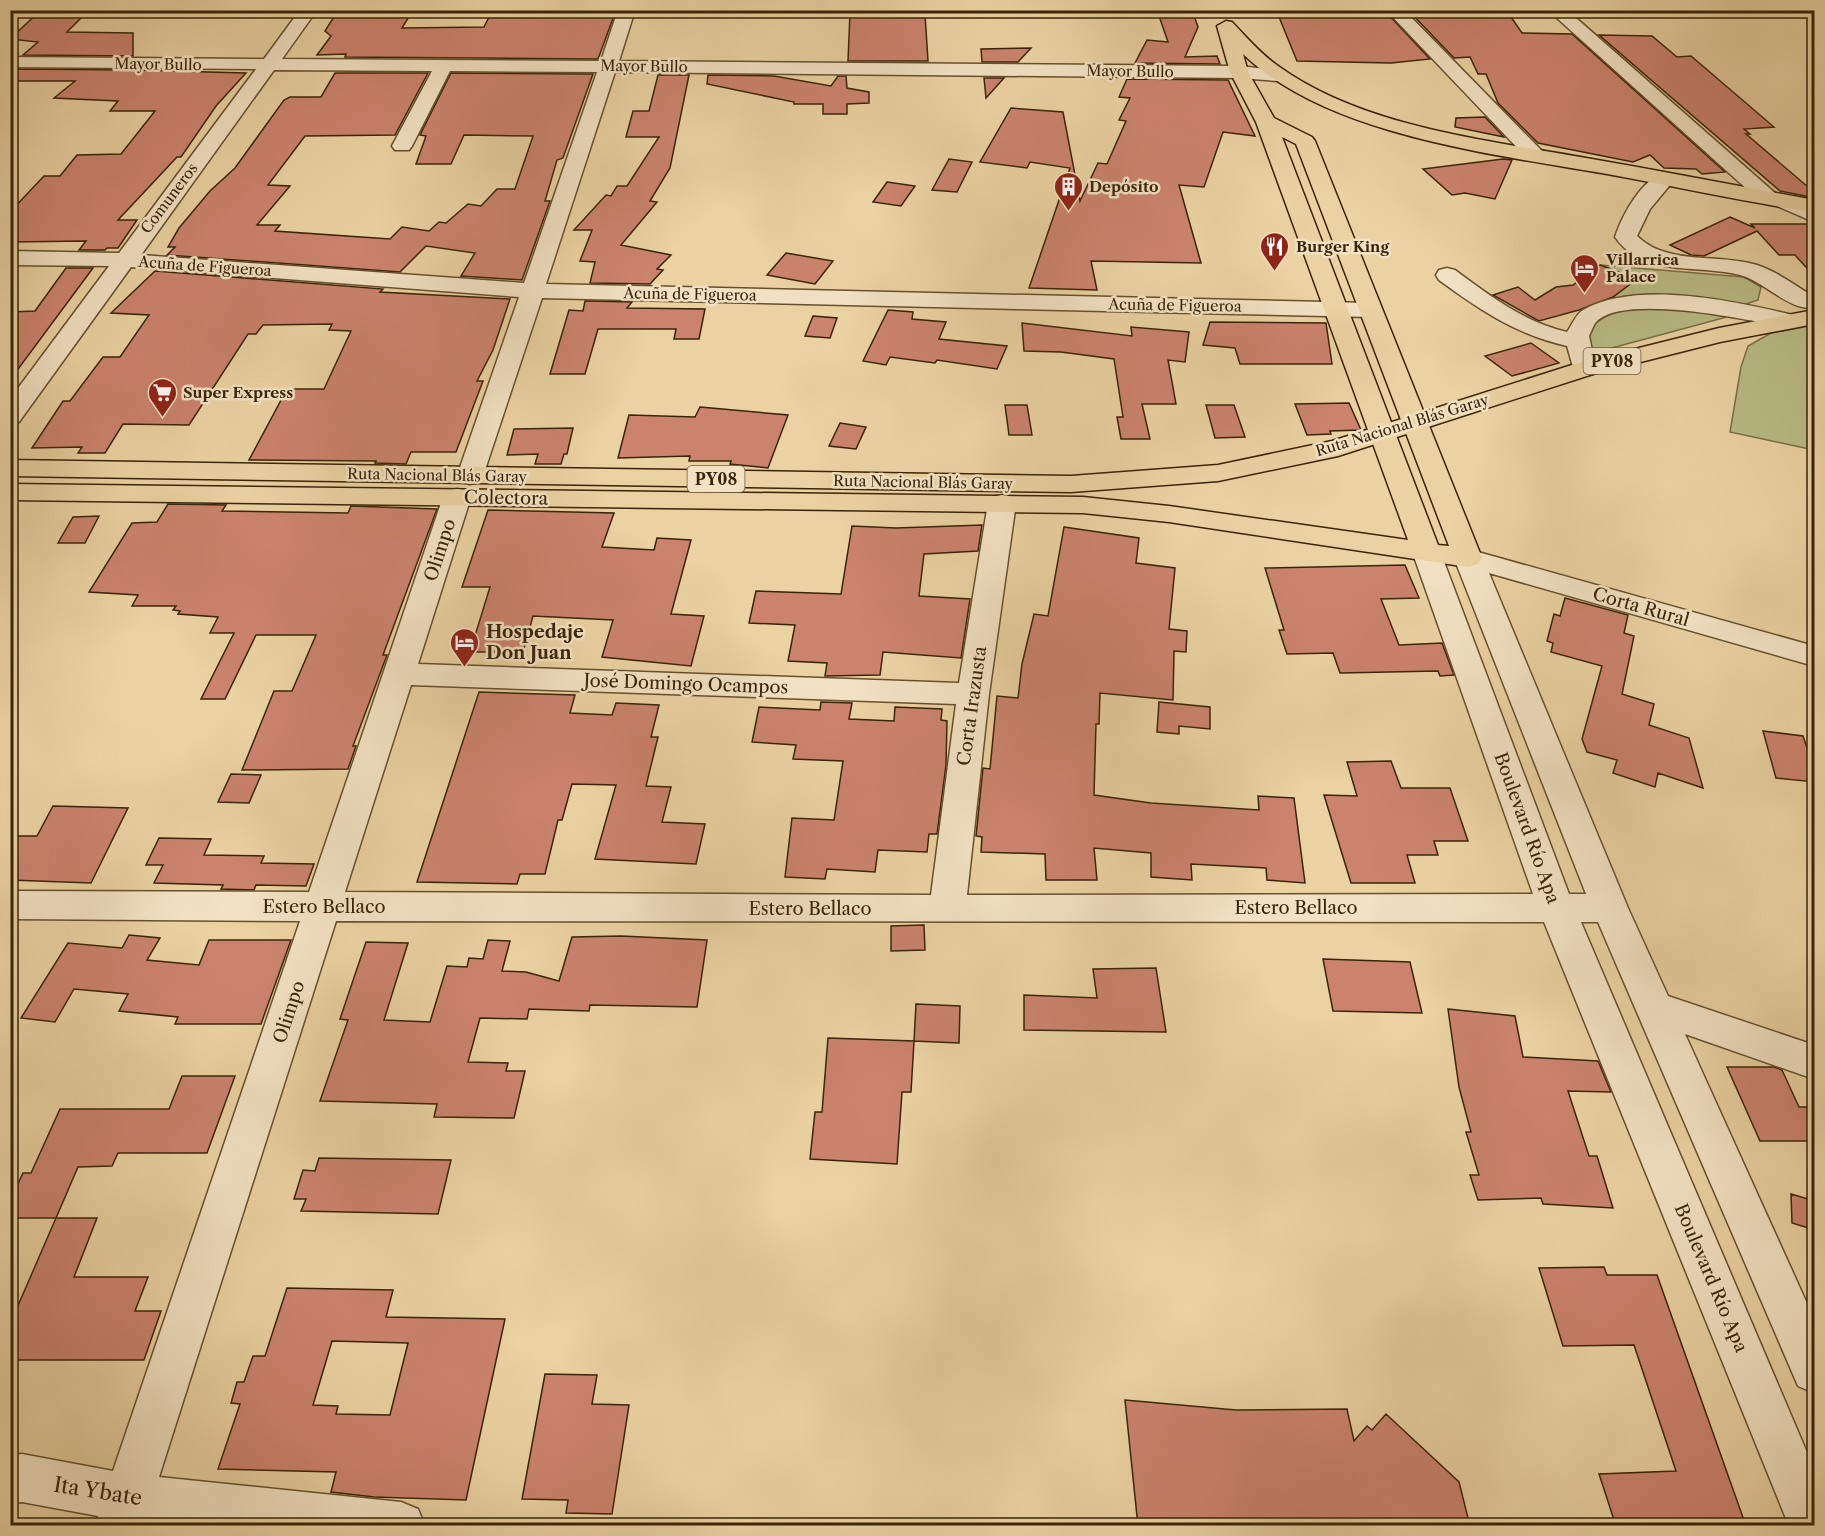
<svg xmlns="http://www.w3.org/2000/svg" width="1825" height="1536" font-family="'Libre Caslon Text',serif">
	<rect width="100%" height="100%" fill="#ebd2a2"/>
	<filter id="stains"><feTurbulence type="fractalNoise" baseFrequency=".00333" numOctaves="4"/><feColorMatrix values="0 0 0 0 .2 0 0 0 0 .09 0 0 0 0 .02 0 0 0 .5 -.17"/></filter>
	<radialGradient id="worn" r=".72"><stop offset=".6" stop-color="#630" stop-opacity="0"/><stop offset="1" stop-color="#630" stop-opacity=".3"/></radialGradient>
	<path fill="#b9bb84" stroke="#797046" stroke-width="1.5" d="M1600 265 1744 277 1761 287 1758 300 1746 304 1606 302 1637 279Z
		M1646 305 1727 315V317L1593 353 1586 333C1602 313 1622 310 1646 305Z
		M1814 325V450L1730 432 1741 367 1748 346 1771 333Z"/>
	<path fill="#cb836e" stroke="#392408" stroke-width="1.5" fill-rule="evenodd" d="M41 10H89L67 32 133 33V56L23 55 38 42 10 39Z
		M506 10H594L593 13H615L598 59 345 57 346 54 317 55 331 36 325 31 335 15H410L402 28 484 27 489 17H503Z
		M1157 10H1192L1198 27 1185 57 1217 56 1220 64 1135 63 1147 40 1168 42Z
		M1359 10H1384L1430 59 1391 63 1297 61 1277 12Z
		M1408 10 1509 14 1522 33 1572 34 1725 172 1702 174 1696 169 1664 168 1650 155 1633 162 1538 143 1498 103 1486 74H1478L1470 57 1454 58Z
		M850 13 925 14 928 61H848Z
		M1599 35 1652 36 1677 57 1691 56 1774 127 1744 129 1750 134H1746L1815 193V198L1780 191Z
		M1031 48 1018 62H982L981 49Z
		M10 69 133 70 246 73 216 106 181 157H177L118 220H137L118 248H107L105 250H79L86 241 10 242V212L44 176H60L77 155 121 154 155 111H110L118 101 54 98 75 81H10Z
		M335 73H428L395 135 305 136 268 185 290 186 257 225H280L275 231 390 239 402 227 429 231 439 222 446 223 468 204 481 206 497 189H515L533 136 464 135 451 164H416L426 136 420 135 451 73 593 74 563 158 557 160 545 201H550L522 280 461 276 475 253 426 246 400 272 167 255 175 247H168L179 228 210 191 235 168 284 100 290 97H321Z
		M658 75H689L670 168 650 201 657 202 621 245 671 255 657 269 663 270 650 284 590 283 595 262 580 261 592 230H574L606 195 611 196 617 186H627L659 137H626L633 111H649Z
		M708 75 774 76 831 86 838 76H846L847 88 869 92V103L847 104V114H823V104H794V102L707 84Z
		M984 78H1004L986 98Z
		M1127 79 1228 80 1255 136 1223 132 1204 187 1179 185 1201 263 1091 261 1097 290 1029 288 1070 168 1030 162 1027 168 980 162 1011 108 1063 112 1080 201 1098 163 1107 164 1126 121 1119 120 1130 98 1119 97Z
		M1485 117 1504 137 1455 127 1456 118Z
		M949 159 972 162 957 192 932 190Z
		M1503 159 1512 160 1495 199 1465 193 1452 195 1423 169Z
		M887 182 915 186 901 206 873 202Z
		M1730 217 1755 228 1751 224H1815V277L1795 255H1779L1757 231 1704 256 1691 255 1670 245Z
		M786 253 833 261 815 284 767 275Z
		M1600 265 1637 279 1613 297 1579 310 1539 321 1493 295 1518 287 1535 300 1556 287 1573 285Z
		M66 268H93L10 380V312L35 311Z
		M155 271 383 289 380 292 510 299 493 350 477 381H483L456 452H411L406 464 375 463 376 461 249 460 287 389H324L351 331 329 330 332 324 263 325 256 334H248L189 425 123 424 105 453H78L82 447 32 448 63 401H70L103 357H120L149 315 111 313Z
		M585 301 632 302 627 308 705 309 699 339H674L676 329H598L585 374H550L569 310 583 311Z
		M888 310 913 312 912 319 946 322 939 339 1007 346 997 369 937 360 935 363 890 357 886 365 863 361Z
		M813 316 837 318 830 338 805 336Z
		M1210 322 1326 323 1332 364H1240L1235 348 1203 345Z
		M1022 323 1132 336 1131 327 1189 332 1185 362 1168 360 1176 404H1142L1150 439H1121L1117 417H1123L1114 359 1061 352 1024 351Z
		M1531 343 1559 363 1512 376 1485 356Z
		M1349 403 1361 430 1330 431 1331 434 1307 435 1295 404Z
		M1005 405H1027L1032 435H1009Z
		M1206 405H1234L1245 437 1215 438Z
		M700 407 788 415 768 468 730 464 731 461H689L690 456 618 458 629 415 695 417Z
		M840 423 866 427 856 449 829 446Z
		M573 428 567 454H564L561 464H535L538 454 507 455 514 429Z
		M168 504 226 505 222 511 348 513 351 506 437 509 383 655H387L353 746H356L348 769 242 770 274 691H292L316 635H256L225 699H201L234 633H210L218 617 178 614 180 611 173 610 176 606H132L138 595 89 592 132 523 157 522Z
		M488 510 614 513 602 547 654 550 657 538 691 540 671 614 704 616 691 666 602 657 613 620 533 616 523 652H470L490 587H462Z
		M99 516 85 543H58L73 517Z
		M982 525 978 551 924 554 919 596 970 599 961 658 883 652 880 675 825 676 827 663 788 661 795 625 749 623 756 591 841 594 852 526 896 528Z
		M1064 527 1139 538 1136 563 1175 568 1169 629 1187 631 1186 652 1174 651 1173 700 1100 693 1099 724H1096L1094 795 1151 803 1259 810 1258 796 1294 798 1305 883 1267 880 1266 868 1191 864 1192 880 1151 877V853L1094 848 1097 880H1046L1045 854 981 852 982 837 976 836 983 768 990 769 997 696 1018 698 1022 664 1034 614 1048 616Z
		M1405 565 1419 598 1381 599 1399 645 1442 643 1454 675 1440 676 1438 671 1340 673 1333 653 1287 654 1279 630H1284L1265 568Z
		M1565 598 1628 615 1624 633 1634 636 1622 694 1654 704 1649 725 1689 738 1703 788 1658 773 1655 787 1613 773 1617 760 1587 752 1582 739 1602 666 1551 652 1553 643 1547 641 1554 614 1560 616Z
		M479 692 575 695 570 713 612 715 616 703 659 705 651 737H658L646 786 671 787 662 822 705 824 696 864 595 859 616 785 572 784 562 820H558L545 874H520L517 884 417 882Z
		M821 702 852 703 849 719 894 721 895 707 942 709 941 720 947 721 946 765 937 834H929L927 852 878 850 875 872 827 869 825 879 785 877 792 818 834 820 843 761 793 759 796 745 752 742 759 707 820 710Z
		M1159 702 1210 707V729L1179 726V734L1157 732Z
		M1763 731 1803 736 1815 771V782L1776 778Z
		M1391 761 1401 788H1450L1468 841H1434L1438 855H1407L1415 883H1351L1324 795 1357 796 1347 762Z
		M231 774 261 775 249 803 218 802Z
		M53 806 128 808 91 883 10 880V836H37Z
		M159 838 211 839 204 855 264 856 261 863 314 864 306 886 256 885 254 890 221 889 223 885 154 883 163 865H146Z
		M924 925 925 950 891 951V926Z
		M129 935 160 938 147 960 199 965 209 940H291L261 1024H175L178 1017 119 1011 128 994 74 989 55 1022 21 1018 68 943 122 948Z
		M621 936 707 940 697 1007 590 1005 589 1011 529 1009 527 1019 480 1018 468 1062 508 1063 506 1071H525L514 1118 434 1117 437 1104 320 1101 348 1020 340 1019 366 942 408 943 384 1020 430 1022 447 966 467 967 469 958 483 959 488 940 510 941 502 971 526 972 559 981 572 937Z
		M1323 959 1410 962 1422 1013 1333 1011Z
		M1156 968 1166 1032 1024 1030V995L1097 998 1093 969Z
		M916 1004 960 1006 959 1043 914 1041Z
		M1448 1009 1515 1016 1523 1057 1598 1061 1611 1092 1568 1091 1589 1156H1597L1613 1208 1543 1204 1541 1198 1478 1200 1470 1175H1479L1466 1132H1471L1459 1087Z
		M828 1038 914 1041 911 1092H902L897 1164 810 1159 815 1112H822Z
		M1727 1067H1774L1782 1070 1799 1107H1815V1141H1760Z
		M182 1076H235L207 1153H118L112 1166 78 1167 56 1218H10V1190H15L23 1173H31L60 1109H169Z
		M319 1158 451 1160 438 1214 301 1211 306 1199H294L303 1170 315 1171Z
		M1791 1194 1815 1201V1230L1792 1223Z
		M56 1218H97L74 1277H148L135 1311H161L144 1360H10V1324Z
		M1604 1267 1607 1275H1657L1746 1526H1616L1599 1474 1676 1471 1634 1345 1563 1346 1539 1268Z
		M287 1288 393 1290 386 1317 505 1319 466 1500 374 1497 331 1492 336 1472 218 1469 240 1404 231 1403 237 1382H244L253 1356H265ZM332 1341 408 1343 390 1415 336 1414 338 1406 313 1405Z
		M545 1374 597 1375 592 1404 629 1405 612 1514 566 1513 568 1500 522 1499Z
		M1125 1400 1236 1410 1347 1409 1354 1441 1367 1426 1372 1430 1386 1414 1459 1482 1470 1526H1138Z"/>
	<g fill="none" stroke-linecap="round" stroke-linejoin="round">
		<defs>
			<path id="minor" d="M300 10H317L282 59 601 61 618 10H635L619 61 1239 66 1285 71 1287 75 1278 81 1239 78 615 72 546 284 1370 303 1378 305 1382 310 1378 315 1370 317 542 298 483 476 479 482 470 484 461 482 457 476 519 297 131 267 19 422 10 425V399L109 266 10 265V251L119 253 256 69 10 67V57L264 59ZM274 70 432 71 392 146 395 150H409L412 146 450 71 597 72 524 283 141 255Z
				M1386 10H1404L1542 151 1545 155 1542 159H1528Z
				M1548 10H1567L1775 193 1785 195 1814 208V222L1770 203 1760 201Z
				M1665 173 1672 175 1675 179 1650 209 1637 236C1668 266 1718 253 1757 265 1778 272 1796 286 1814 297V307C1792 313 1764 281 1740 275 1698 264 1643 278 1615 237 1622 216 1641 179 1665 173Z
				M1447 268 1455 270C1490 296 1524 322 1567 332 1572 325 1576 314 1583 310 1638 279 1739 302 1797 316L1801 321 1797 326 1789 328C1750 320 1629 294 1598 320 1594 323 1591 332 1589 336L1596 369 1593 374 1584 376 1575 374 1567 346C1517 335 1480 310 1439 280L1436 275 1439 270Z
				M457 489 467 491 471 497 418 664 959 683 988 503 992 497 1002 495 1012 497 1016 503 989 694 967 895 1533 894 1412 551 1416 545 1426 542 1436 545 1440 551 1569 894H1586L1454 558 1458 552 1468 549 1478 552 1814 646V666L1489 573 1628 908 1668 996 1814 1045V1079L1685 1034 1814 1319V1393L1798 1386 1598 922H1581L1814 1469V1526H1789L1544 922 336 921 159 1477 401 1502 418 1509 425 1526H95L98 1516 22 1502 10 1503V1455L22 1454 113 1471 300 921 10 919V891L309 892 443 497 447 491ZM411 685 956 704 931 895 345 892Z"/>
			<path id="major" d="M1226 21 1232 22C1247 38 1261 54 1278 66 1362 127 1486 140 1586 158 1662 171 1738 186 1814 200V212C1749 203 1683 188 1618 176 1503 155 1329 138 1243 54L1248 72 1274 118 1312 137 1315 141 1482 558 1478 564 1468 567 1169 522 1083 513 10 500V484L1083 497 1169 506 1408 540 1256 122 1230 72 1217 26ZM1282 137 1296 144 1449 546 1438 545Z"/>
			<path id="highway" d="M1814 310V324L1720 342 1593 374 1338 456 1218 481 1071 492 10 476V460L1071 476 1218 465 1332 441 1575 364 1719 328Z"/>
		</defs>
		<use href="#minor" stroke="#66502e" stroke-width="3"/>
		<use href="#major" stroke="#392408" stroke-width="3"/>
		<use href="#highway" stroke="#392408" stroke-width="3"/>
		<use href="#minor" fill="#f2e2c3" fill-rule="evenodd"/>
		<use href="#major" fill="#ebd2a2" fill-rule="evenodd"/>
		<use href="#highway" fill="#ebd2a2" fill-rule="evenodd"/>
	</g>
	<defs>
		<symbol id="building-pin" viewBox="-11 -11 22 30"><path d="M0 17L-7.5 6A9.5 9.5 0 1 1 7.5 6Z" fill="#8f2418" stroke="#f2e2c3"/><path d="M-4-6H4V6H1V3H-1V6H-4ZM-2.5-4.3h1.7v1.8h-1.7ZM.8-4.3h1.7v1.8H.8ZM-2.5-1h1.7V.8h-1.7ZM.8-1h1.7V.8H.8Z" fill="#fff"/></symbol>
		<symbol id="restaurant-pin" viewBox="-11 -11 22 30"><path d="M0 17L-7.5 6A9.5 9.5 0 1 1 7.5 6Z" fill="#8f2418" stroke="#f2e2c3"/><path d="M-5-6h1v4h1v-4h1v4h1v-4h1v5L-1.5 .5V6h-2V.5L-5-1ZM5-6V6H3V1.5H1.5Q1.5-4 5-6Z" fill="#fff"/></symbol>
		<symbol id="hotel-pin" viewBox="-11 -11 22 30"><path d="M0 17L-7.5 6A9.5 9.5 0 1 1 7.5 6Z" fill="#8f2418" stroke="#f2e2c3"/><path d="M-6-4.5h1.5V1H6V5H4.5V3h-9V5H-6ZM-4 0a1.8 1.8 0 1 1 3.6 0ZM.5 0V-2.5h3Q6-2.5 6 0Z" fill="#fff"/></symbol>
		<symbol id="supermarket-pin" viewBox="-11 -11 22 30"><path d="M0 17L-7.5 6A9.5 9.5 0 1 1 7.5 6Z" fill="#8f2418" stroke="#f2e2c3"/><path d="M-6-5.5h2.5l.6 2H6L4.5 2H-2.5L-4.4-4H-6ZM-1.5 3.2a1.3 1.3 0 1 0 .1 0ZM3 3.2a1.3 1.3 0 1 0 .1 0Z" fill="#fff"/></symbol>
	</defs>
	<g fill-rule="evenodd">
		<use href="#building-pin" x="1052" y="170" width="33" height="45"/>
		<use href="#restaurant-pin" x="1258" y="230" width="33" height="45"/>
		<use href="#hotel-pin" x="1568" y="252" width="33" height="45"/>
		<use href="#supermarket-pin" x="146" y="376" width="33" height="45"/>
		<use href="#hotel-pin" x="448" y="626" width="33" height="45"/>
	</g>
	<g text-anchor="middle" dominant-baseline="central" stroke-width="5" stroke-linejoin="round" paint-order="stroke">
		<g font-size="15" fill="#392408" stroke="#f2e2c3">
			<text transform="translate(158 64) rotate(1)">Mayor Bullo</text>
			<text transform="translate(644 66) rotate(1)">Mayor Bullo</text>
			<text transform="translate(1130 71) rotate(1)">Mayor Bullo</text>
			<text transform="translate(169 198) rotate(-53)">Comuneros</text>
			<text transform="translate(205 266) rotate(4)">Acuña de Figueroa</text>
			<text transform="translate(690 294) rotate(1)">Acuña de Figueroa</text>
			<text transform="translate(1175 305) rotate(1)">Acuña de Figueroa</text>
			<text transform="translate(1402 425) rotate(-17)">Ruta Nacional Blás Garay</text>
			<text transform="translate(437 475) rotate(1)">Ruta Nacional Blás Garay</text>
			<text transform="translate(923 482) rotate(1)">Ruta Nacional Blás Garay</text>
		</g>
		<g font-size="15" font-weight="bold" fill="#392408" stroke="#f2e2c3" text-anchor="start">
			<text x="1089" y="186">Depósito</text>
			<text x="1296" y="246">Burger King</text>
			<text x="1606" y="259">Villarrica<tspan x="1606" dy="17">Palace</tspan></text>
			<text x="183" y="392">Super Express</text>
		</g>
		<g fill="#f2e2c3" stroke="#705d40" stroke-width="1.5">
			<rect x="1583.5" y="348" width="57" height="26" rx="4.5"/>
			<rect x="687.5" y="466" width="57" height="26" rx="4.5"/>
		</g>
		<g font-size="16" font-weight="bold" fill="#392408">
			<text x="1612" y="361">PY08</text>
			<text x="716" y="479">PY08</text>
		</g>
		<g font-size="18" fill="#392408" stroke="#f2e2c3">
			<text transform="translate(506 498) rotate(1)">Colectora</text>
			<text transform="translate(440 550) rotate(-72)">Olimpo</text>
			<text transform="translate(1641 607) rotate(16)">Corta Rural</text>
			<text transform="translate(686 684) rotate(2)">José Domingo Ocampos</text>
			<text transform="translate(972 706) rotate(-82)">Corta Irazusta</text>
			<text transform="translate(1527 828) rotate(70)">Boulevard Río Apa</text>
			<text x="324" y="907">Estero Bellaco</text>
			<text x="1296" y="908">Estero Bellaco</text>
			<text x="810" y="909">Estero Bellaco</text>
			<text transform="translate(289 1012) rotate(-72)">Olimpo</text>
			<text transform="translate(1711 1278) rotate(67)">Boulevard Río Apa</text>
		</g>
		<g font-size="18" font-weight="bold" fill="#392408" stroke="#f2e2c3" text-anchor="start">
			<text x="486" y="632">Hospedaje<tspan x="486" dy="21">Don Juan</tspan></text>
		</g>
		<g font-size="21" fill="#392408" stroke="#f2e2c3">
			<text transform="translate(98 1491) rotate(9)">Ita Ybate</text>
		</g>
	</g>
	<rect width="1825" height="1536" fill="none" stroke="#ebd2a2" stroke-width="36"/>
	<rect x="12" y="12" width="1801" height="1512" fill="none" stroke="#392408" stroke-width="3"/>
	<rect x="18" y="18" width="1789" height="1500" fill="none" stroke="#392408" stroke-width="1.5"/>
	<rect width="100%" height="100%" filter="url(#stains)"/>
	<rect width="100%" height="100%" fill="url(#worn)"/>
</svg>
